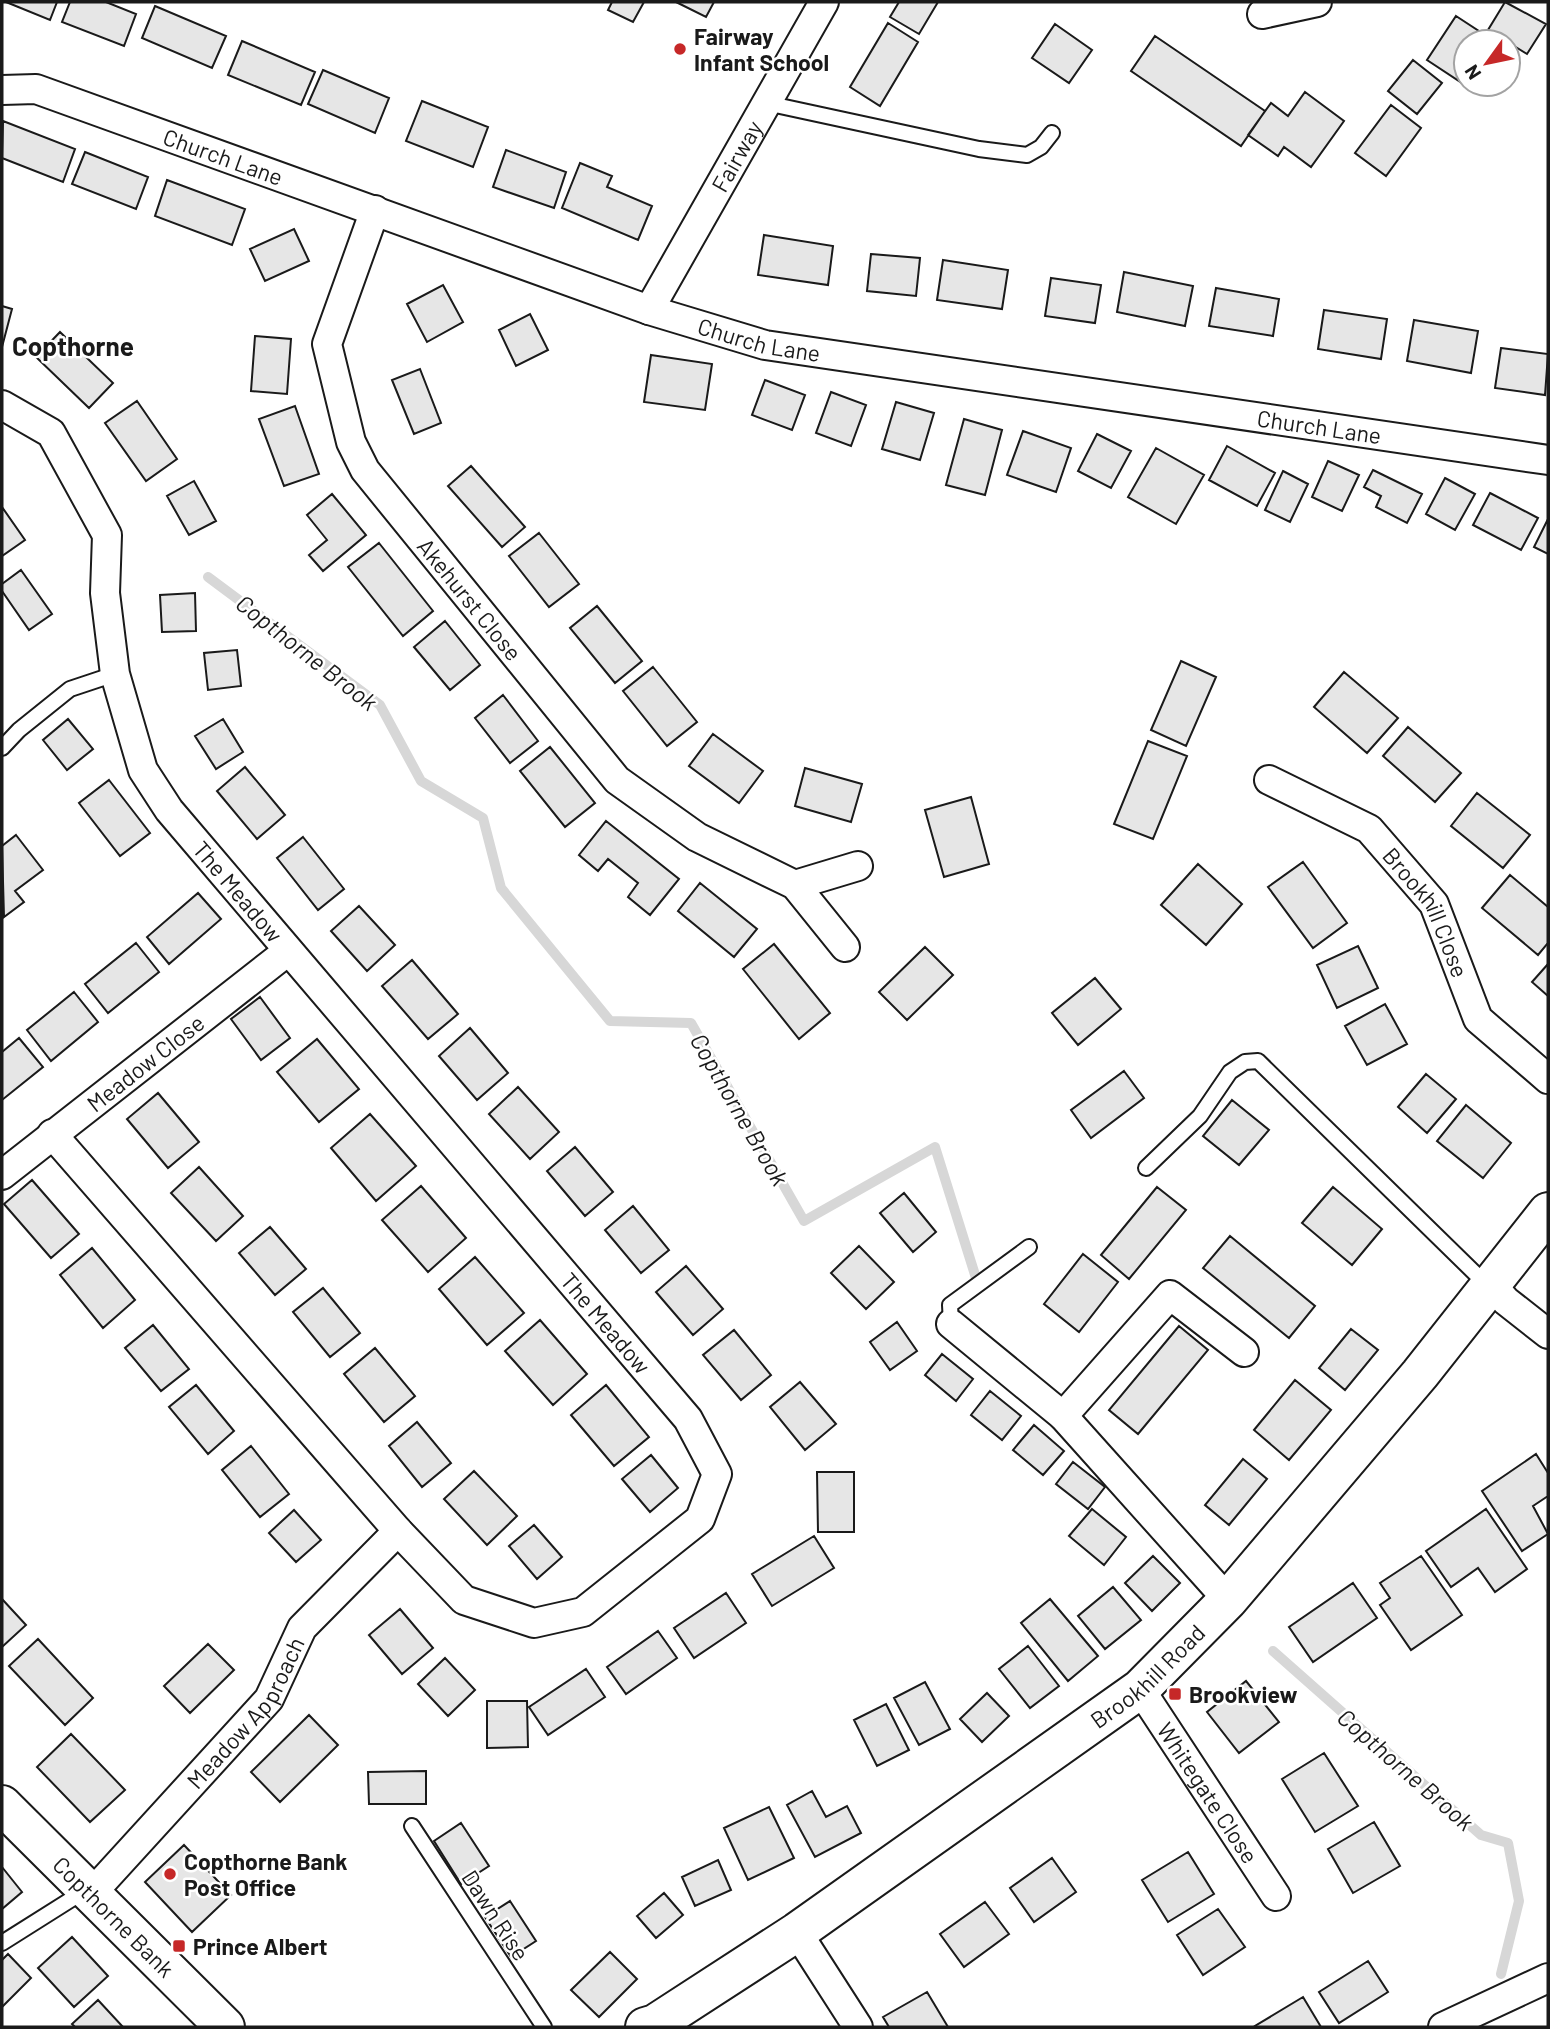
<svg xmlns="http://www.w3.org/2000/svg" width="1550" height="2029" font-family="Barlow,sans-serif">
	<rect width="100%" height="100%" fill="#fff"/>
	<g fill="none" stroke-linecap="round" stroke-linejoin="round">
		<path stroke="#d7d7d7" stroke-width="10" d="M208 577 380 705 421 781 483 818 501 888 610 1021 691 1023 804 1221 935 1147 976 1278
			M1273 1651 1481 1835 1508 1843 1519 1901 1501 1974"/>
	</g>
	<path fill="#e6e6e6" stroke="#1a1a1a" stroke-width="2" d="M6 2H57L50 20Z
		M70 2H106L136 14 124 46 62 22Z
		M612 2H644L633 22 608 10Z
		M676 2H714L706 17Z
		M899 2H938L919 34 890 17Z
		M1505 2 1546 24 1527 54 1488 30Z
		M155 6 226 36 212 68 142 38Z
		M1456 16 1491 39 1490 42H1466V77L1462 83 1427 60Z
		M888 23 918 42 880 106 850 87Z
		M1055 24 1092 50 1069 83 1032 58Z
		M1155 36 1265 111 1241 146 1131 71Z
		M242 41 315 72 301 105 228 75Z
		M1413 60 1442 83 1417 114 1388 91Z
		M323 70 389 98 375 133 308 104Z
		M1305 92 1344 121 1311 167 1284 147 1278 156 1248 135 1271 103 1288 116Z
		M422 101 488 127 473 167 406 141Z
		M1391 105 1421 128 1386 176 1355 153Z
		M3 121 75 149 63 182 2 158Z
		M506 150 566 172 554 208 493 187Z
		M85 152 148 177 136 209 72 184Z
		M580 163 612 176 607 187 652 206 638 240 562 208Z
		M167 180 245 209 232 245 155 216Z
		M294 229 309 261 265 281 250 249Z
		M764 235 833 246 828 285 758 275Z
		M871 254 920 258 916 296 867 291Z
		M943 260 1008 270 1002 309 937 300Z
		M1124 272 1193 286 1185 326 1117 312Z
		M1051 278 1101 285 1095 323 1045 316Z
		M443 285 463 322 427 342 407 304Z
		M1216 288 1279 299 1273 336 1209 326Z
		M2 306 12 309 2 347Z
		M1324 310 1387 319 1381 359 1318 349Z
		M530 314 548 350 516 366 499 330Z
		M1414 320 1478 331 1471 373 1407 361Z
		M60 332 113 383 89 408 36 357Z
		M255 336 291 339 287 394 251 391Z
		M1501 348 1548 354 1545 395 1495 388Z
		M651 355 712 364 705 410 644 402Z
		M420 369 441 423 414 434 392 380Z
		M765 380 805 395 792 430 752 415Z
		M831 392 866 405 851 446 816 433Z
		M137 401 177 459 146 481 105 423Z
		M896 402 934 413 920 460 882 449Z
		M295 406 319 474 284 486 259 419Z
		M964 419 1002 430 985 495 946 485Z
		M1023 431 1071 448 1056 492 1007 475Z
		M1097 434 1131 451 1111 488 1078 471Z
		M1227 446 1275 473 1257 506 1209 480Z
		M1156 448 1204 475 1176 524 1128 497Z
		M1328 461 1359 475 1342 511 1312 497Z
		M471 466 525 527 502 547 448 486Z
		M1373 470 1422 494 1407 523 1376 507 1381 496 1364 487Z
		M1283 471 1308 484 1290 522 1265 510Z
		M1445 478 1475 494 1455 530 1426 514Z
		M194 481 216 521 189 535 167 496Z
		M1490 493 1538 518 1521 550 1473 525Z
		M332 494 366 535 323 571 309 555 327 540 307 515Z
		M2 507 25 540 2 556Z
		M1548 519V554L1534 547Z
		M539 533 579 584 549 607 509 556Z
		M379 543 433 611 403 636 348 567Z
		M21 570 52 614 29 630 2 591V584Z
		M195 593 196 631 162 632 160 595Z
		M597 606 642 661 615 683 570 628Z
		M445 621 480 665 450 690 414 647Z
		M237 650 241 686 208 690 204 653Z
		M1181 661 1216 677 1186 746 1151 730Z
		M653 667 697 722 667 746 623 691Z
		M1344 672 1398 718 1367 753 1314 707Z
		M503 695 538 741 510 763 475 718Z
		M68 719 93 749 67 770 43 740Z
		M223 719 243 752 216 769 195 736Z
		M1408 727 1461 773 1435 802 1383 756Z
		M713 734 763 771 739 803 689 766Z
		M1148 741 1187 756 1153 839 1114 824Z
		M550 747 595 803 565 827 520 771Z
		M245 767 285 815 257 839 217 791Z
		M805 768 862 784 851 822 795 806Z
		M109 780 150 833 120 856 79 803Z
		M1477 793 1530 835 1503 868 1451 826Z
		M971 797 989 864 944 877 925 810Z
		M606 821 679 879 650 915 628 897 638 883 608 859 598 871 579 855Z
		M16 835 43 870 15 891 24 902 4 917 2 846Z
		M303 837 344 889 318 910 277 858Z
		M1303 862 1347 923 1313 948 1268 887Z
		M1198 864 1242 904 1206 945 1161 905Z
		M1510 875 1548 907V943L1538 955 1482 908Z
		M700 883 757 929 734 957 678 911Z
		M198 893 221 919 169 964 147 937Z
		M359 906 395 945 367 971 331 931Z
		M136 943 159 972 108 1013 85 984Z
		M774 944 830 1013 799 1039 743 969Z
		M1358 946 1378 988 1337 1008 1317 965Z
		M925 947 953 975 907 1020 879 992Z
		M412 960 458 1014 428 1039 382 986Z
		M1548 964V996L1532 982Z
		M1095 978 1121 1009 1078 1045 1052 1013Z
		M74 992 98 1022 51 1061 27 1030Z
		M260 997 290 1038 261 1060 231 1019Z
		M1385 1004 1407 1044 1367 1065 1345 1026Z
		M470 1028 508 1073 477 1100 439 1056Z
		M19 1038 43 1067 2 1100V1052Z
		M317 1039 359 1089 319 1122 277 1072Z
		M1124 1071 1144 1098 1091 1138 1071 1110Z
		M1426 1074 1456 1099 1427 1133 1398 1107Z
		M518 1087 559 1132 530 1159 489 1114Z
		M158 1093 199 1142 168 1168 127 1119Z
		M1232 1100 1269 1130 1239 1165 1203 1136Z
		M1466 1105 1511 1143 1483 1178 1437 1141Z
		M370 1114 416 1166 376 1201 331 1148Z
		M575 1147 613 1192 585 1216 547 1171Z
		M199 1167 243 1216 216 1241 171 1193Z
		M32 1180 79 1234 51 1258 4 1204Z
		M421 1186 466 1238 428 1272 382 1220Z
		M1157 1187 1186 1210 1129 1279 1101 1255Z
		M1333 1187 1382 1229 1352 1265 1302 1223Z
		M904 1193 936 1232 913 1252 880 1213Z
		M633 1206 669 1250 641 1273 605 1230Z
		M270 1227 306 1269 275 1295 239 1253Z
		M1230 1236 1315 1306 1289 1338 1203 1268Z
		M859 1246 894 1282 866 1309 831 1273Z
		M92 1248 135 1300 103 1328 60 1275Z
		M1083 1254 1118 1282 1079 1332 1044 1304Z
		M475 1257 524 1313 487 1345 439 1289Z
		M686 1266 723 1309 693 1335 656 1292Z
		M323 1288 360 1333 330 1357 293 1312Z
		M540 1320 587 1374 553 1405 505 1351Z
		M897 1322 917 1351 890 1370 870 1342Z
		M153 1325 189 1369 161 1391 125 1348Z
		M1179 1326 1208 1350 1138 1434 1109 1410Z
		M1351 1329 1378 1350 1345 1390 1319 1368Z
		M734 1330 771 1375 741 1400 703 1355Z
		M375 1348 415 1396 384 1422 344 1374Z
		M942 1354 973 1379 956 1401 925 1375Z
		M1295 1380 1331 1410 1289 1460 1254 1430Z
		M800 1382 836 1424 805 1450 770 1407Z
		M196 1385 234 1431 208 1454 169 1407Z
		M606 1385 649 1437 614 1466 571 1415Z
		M990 1391 1021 1416 1002 1440 971 1415Z
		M417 1422 451 1463 422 1487 389 1446Z
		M1034 1425 1064 1451 1043 1475 1013 1450Z
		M251 1446 289 1494 260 1517 222 1470Z
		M1536 1454 1548 1473V1496L1533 1506 1548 1534 1522 1551 1482 1491Z
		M651 1455 678 1488 650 1512 622 1479Z
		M1243 1459 1267 1479 1229 1525 1205 1505Z
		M1073 1462 1105 1487 1088 1509 1056 1484Z
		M474 1471 517 1516 487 1545 444 1499Z
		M817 1472H854V1532H818Z
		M1092 1509 1126 1537 1104 1565 1069 1536Z
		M1486 1509 1527 1569 1495 1592 1478 1568 1451 1587 1426 1551Z
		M294 1510 321 1540 296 1562 269 1533Z
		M534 1525 562 1557 537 1579 509 1546Z
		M814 1536 834 1568 772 1606 752 1574Z
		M1153 1556 1180 1583 1152 1611 1125 1583Z
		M1421 1556 1462 1615 1411 1650 1380 1605 1390 1598 1380 1583Z
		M1353 1583 1377 1618 1313 1662 1289 1627Z
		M1113 1587 1141 1620 1105 1649 1078 1616Z
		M726 1593 746 1623 694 1658 674 1628Z
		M2 1599 26 1625 2 1647Z
		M1050 1599 1098 1656 1068 1681 1021 1623Z
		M400 1609 433 1648 402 1674 369 1635Z
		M658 1631 677 1658 626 1694 607 1667Z
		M38 1639 93 1698 65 1725 9 1666Z
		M208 1644 234 1670 190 1713 164 1686Z
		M1028 1646 1059 1686 1030 1708 999 1669Z
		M445 1658 475 1690 448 1716 418 1684Z
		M586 1669 605 1697 548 1735 529 1707Z
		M1246 1681 1279 1722 1239 1753 1207 1712Z
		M925 1682 950 1729 919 1745 894 1698Z
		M987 1693 1009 1716 982 1742 960 1719Z
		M487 1701H527L528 1747 487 1748Z
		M886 1704 909 1750 877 1766 854 1720Z
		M309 1715 338 1745 280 1802 251 1772Z
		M71 1734 125 1790 90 1822 37 1767Z
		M1324 1753 1358 1806 1315 1832 1282 1779Z
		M426 1771V1804H369L368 1772Z
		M812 1791 826 1817 847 1806 861 1833 815 1857 787 1805Z
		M769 1807 794 1858 748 1880 724 1828Z
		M1374 1822 1400 1866 1353 1893 1328 1849Z
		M461 1823 489 1866 461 1884 434 1841Z
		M184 1845 231 1895 192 1932 145 1882Z
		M1188 1852 1214 1894 1168 1922 1142 1880Z
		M1052 1858 1076 1892 1034 1922 1010 1888Z
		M718 1860 731 1890 695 1906 682 1877Z
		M2 1867 22 1892 2 1909Z
		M664 1893 683 1915 656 1938 637 1916Z
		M510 1901 536 1941 511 1957 485 1917Z
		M985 1902 1009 1934 964 1967 940 1934Z
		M1218 1909 1245 1947 1203 1975 1177 1935Z
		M72 1937 108 1976 74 2007 38 1968Z
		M610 1952 637 1979 599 2017 571 1990Z
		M8 1954 31 1978 2 2007V1960Z
		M1368 1961 1388 1992 1339 2023 1319 1992Z
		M927 1992 948 2027H889L883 2017Z
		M1303 1997 1321 2027H1256L1255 2026Z
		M98 2000 123 2027H75L72 2024Z"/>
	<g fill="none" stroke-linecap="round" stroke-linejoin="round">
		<defs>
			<path id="lane" d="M766 103 979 149 1027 155 1041 147 1052 133
				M2 748 19 730 70 689 115 674
				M1146 1168 1200 1116 1230 1072 1245 1062 1258 1061 1488 1286
				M951 1324 950 1305 1029 1247
				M412 1826 544 2027
				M2 1943 86 1890"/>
			<g id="street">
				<path d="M1262 14 1317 2"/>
				<path id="s1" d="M2 90 36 89 649 310 765 345 1548 460"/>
				<path id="s2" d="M375 210 327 344 351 442 365 470 617 780 697 837 795 885 845 947"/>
				<path id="s3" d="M649 310 824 2"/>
				<path id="s4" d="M2 405 51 433 107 535 105 593 115 674 143 770 169 810 688 1419 717 1474 700 1519 583 1612 534 1623 464 1600 398 1531 52 1134"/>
				<path id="s5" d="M1269 780 1369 829 1434 904 1478 1019 1548 1079"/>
				<path d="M795 885 858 866"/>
				<path id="s6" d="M2 1175 288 951"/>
				<path d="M1491 1284 1506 1301 1548 1334"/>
				<path d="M951 1324 1063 1416"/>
				<path d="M1228 1600 1063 1416 1170 1295 1244 1352"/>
				<path id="s7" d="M1140 1689 1276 1896"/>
				<path id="s8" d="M92 1893 269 1699 302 1628 398 1531"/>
				<path d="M797 1932 858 2027"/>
				<path d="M1443 2027 1548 1978"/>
			</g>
			<g id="secondary">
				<path id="s9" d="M2 1805 225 2027"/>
				<path id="s10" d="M645 2027 655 2024 797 1932 1140 1689 1228 1600 1420 1374 1548 1212"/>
			</g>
		</defs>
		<use href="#lane" stroke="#1a1a1a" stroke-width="18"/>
		<use href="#street" stroke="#1a1a1a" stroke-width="32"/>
		<use href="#secondary" stroke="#1a1a1a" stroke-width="42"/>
		<use href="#lane" stroke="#fff" stroke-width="14"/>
		<use href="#street" stroke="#fff" stroke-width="28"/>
		<use href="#secondary" stroke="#fff" stroke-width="38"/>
	</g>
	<g fill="#c62828" stroke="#fff" stroke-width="2.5">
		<circle cx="680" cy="49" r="7"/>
		<rect x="1168" y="1687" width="14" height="14" rx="3.5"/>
		<circle cx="170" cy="1874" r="7"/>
		<rect x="172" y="1939" width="14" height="14" rx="3.5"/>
	</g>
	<g text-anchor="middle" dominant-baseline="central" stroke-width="5" stroke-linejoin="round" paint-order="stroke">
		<g font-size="23" font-weight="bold" fill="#1a1a1a" stroke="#fff" text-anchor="start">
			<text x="694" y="36">Fairway<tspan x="694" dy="26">Infant School</tspan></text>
			<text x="1189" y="1694">Brookview</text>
			<text x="184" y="1861">Copthorne Bank<tspan x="184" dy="26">Post Office</tspan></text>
			<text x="193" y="1946">Prince Albert</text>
		</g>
		<g font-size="23" fill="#1a1a1a" stroke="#fff">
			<text stroke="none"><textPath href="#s1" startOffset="233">Church Lane</textPath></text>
			<text stroke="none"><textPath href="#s3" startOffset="177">Fairway</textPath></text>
			<text stroke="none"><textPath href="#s1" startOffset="800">Church Lane</textPath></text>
			<text stroke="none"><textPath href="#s1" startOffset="1367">Church Lane</textPath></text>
			<text stroke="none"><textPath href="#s2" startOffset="441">Akehurst Close</textPath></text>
			<text stroke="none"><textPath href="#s4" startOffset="567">The Meadow</textPath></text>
			<text stroke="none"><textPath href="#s5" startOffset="214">Brookhill Close</textPath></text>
			<text stroke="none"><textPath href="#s6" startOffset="182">Meadow Close</textPath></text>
			<text stroke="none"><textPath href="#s4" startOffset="1134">The Meadow</textPath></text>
			<text stroke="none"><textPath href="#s10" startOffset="614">Brookhill Road</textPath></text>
			<text stroke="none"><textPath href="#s8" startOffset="238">Meadow Approach</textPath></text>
			<text stroke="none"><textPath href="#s7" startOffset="124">Whitegate Close</textPath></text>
			<text transform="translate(496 1915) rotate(57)">Dawn Rise</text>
			<text stroke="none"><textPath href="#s9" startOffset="158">Copthorne Bank</textPath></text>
		</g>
		<g font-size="24" font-style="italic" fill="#1a1a1a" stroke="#fff">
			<text transform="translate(307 652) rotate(38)">Copthorne Brook</text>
			<text transform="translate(740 1109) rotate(60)">Copthorne Brook</text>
			<text transform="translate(1406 1769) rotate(41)">Copthorne Brook</text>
		</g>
		<g font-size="26" font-weight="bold" fill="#1a1a1a" stroke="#fff">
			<text x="73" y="345">Copthorne</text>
		</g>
	</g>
	<rect width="1550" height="2029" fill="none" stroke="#1a1a1a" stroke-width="7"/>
	<g transform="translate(1487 63) rotate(237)"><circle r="33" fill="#ffffff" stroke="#a3a3a3" stroke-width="2"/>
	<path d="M0-5L12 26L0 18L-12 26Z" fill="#c62828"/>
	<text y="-10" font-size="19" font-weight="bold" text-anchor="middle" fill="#1a1a1a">N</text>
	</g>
</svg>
